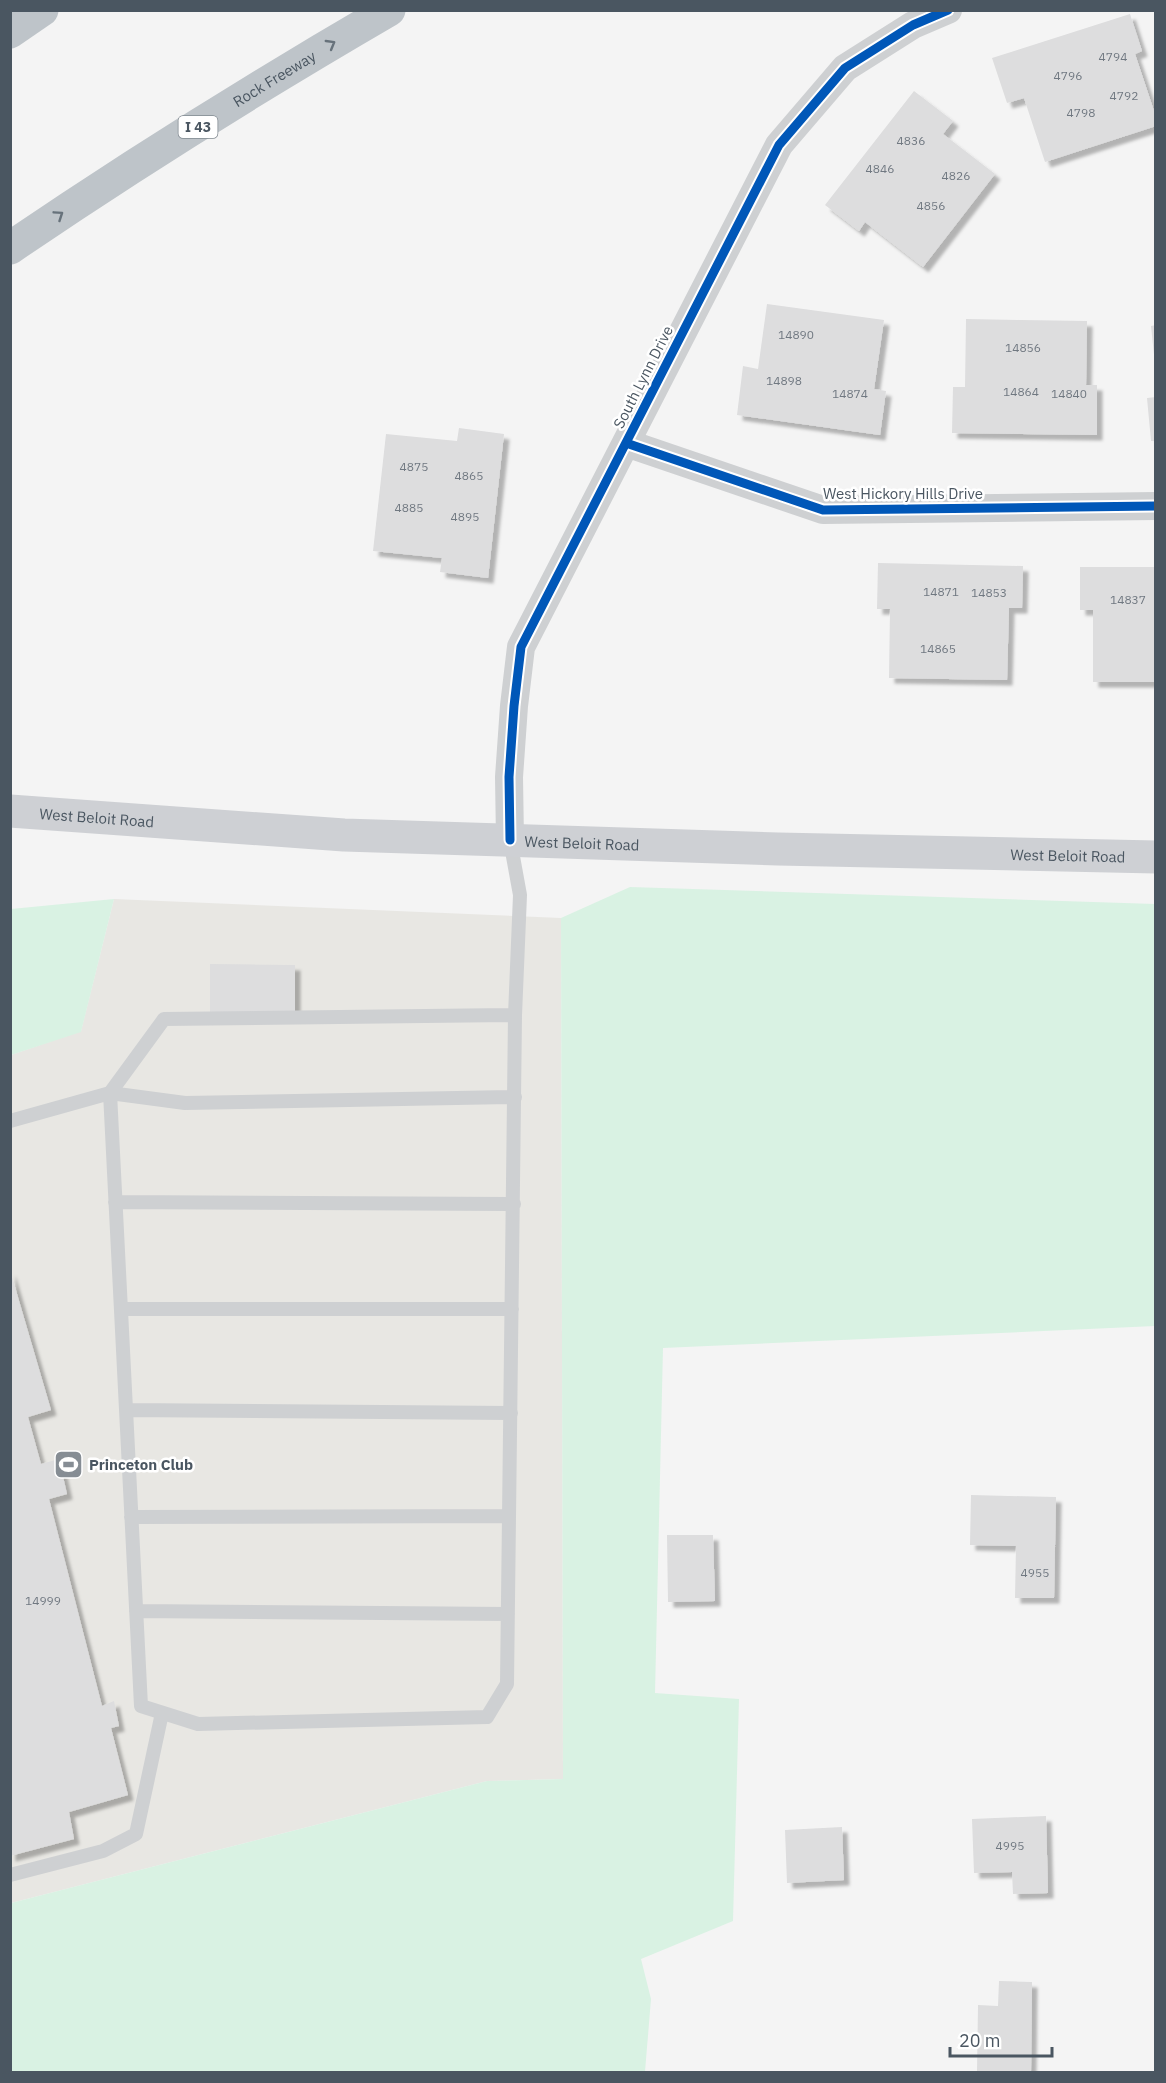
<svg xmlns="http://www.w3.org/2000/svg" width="1166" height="2083" font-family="'IBM Plex Sans',sans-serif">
	<defs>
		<filter id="shadow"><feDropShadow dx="5.5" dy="5.5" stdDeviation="1.5" flood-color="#0004"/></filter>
	</defs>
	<rect width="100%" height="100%" fill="#f4f4f4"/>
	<path fill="#e8e7e3" d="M114 899 561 918 563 1779 487 1781 11 1903V1055L81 1031Z"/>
	<path fill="#d9f2e3" d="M630 887 1155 904V1326L663 1348 655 1693 739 1699 733 1921 641 1959 651 1999 645 2072H11V1903L487 1781 563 1779 561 918Z
		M114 899 81 1032 11 1055V909Z"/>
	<path fill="#ddddde" filter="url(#shadow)" d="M1130 14 1142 51 1135 54 1156 117V126L1045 162 1024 98 1007 103 992 58Z
		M914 91 953 121 943 134 995 174 923 267 865 222 859 231 825 205Z
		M767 304 884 320 874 389 886 391 880 435 737 415 743 366 758 369Z
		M966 319 1087 321 1086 385H1097V435L952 433 953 387H965Z
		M1156 325V355H1154L1151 326Z
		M1156 397V441H1151L1147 398Z
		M459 428 504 434 488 578 440 572 442 558 373 551 386 434 457 441Z
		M878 563 1023 566 1022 608H1009L1007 680 889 678 890 609H877Z
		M1080 567H1156V682H1093V610H1080Z
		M210 964 295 965V1013H210Z
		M10 1270 51 1410 28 1417 41 1464 59 1459 67 1494 49 1499 102 1706 114 1701 119 1726 111 1728 128 1795 69 1812 74 1839 10 1856Z
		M971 1495 1056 1497 1054 1598H1015L1016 1546 970 1545Z
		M667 1535H713L715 1601 668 1602Z
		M1046 1816 1048 1893 1013 1894 1012 1872 974 1873 972 1819Z
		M842 1827 844 1880 787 1883 785 1830Z
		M999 1981 1032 1982 1031 2072H977L978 2005 998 2006Z"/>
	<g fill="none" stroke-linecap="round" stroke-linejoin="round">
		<path stroke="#ced0d2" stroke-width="14" d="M510 840 520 895 515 1015 507 1684 487 1717 198 1724 141 1706 110 1093 164 1019 515 1015
			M10 1121 110 1093 185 1103 515 1097
			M115 1202 514 1204
			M121 1309H512
			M126 1410 511 1413
			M131 1517 509 1516
			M136 1611 508 1614
			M10 1875 103 1851 136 1834 162 1713"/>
		<path stroke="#ced0d2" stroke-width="28" d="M626 443 823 510 1156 506
			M510 840 509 777 514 706 521 647 779 145 845 68 913 25 948 10"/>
		<path stroke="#ced0d4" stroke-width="33" id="s1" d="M10 811 344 835 778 849 1156 857"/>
		<g stroke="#bec4c9" stroke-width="33">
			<path d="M10 32 42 10"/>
			<path id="s2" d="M10 248C133 164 260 85 389 10"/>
		</g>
		<defs>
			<path id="cycleway" d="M626 443 823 510 1156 506
				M510 840 509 777 514 706 521 647 779 145 845 68 913 25 948 10"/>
		</defs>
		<use href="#cycleway" stroke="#fff" stroke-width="13"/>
		<use href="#cycleway" stroke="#0057b8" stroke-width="9"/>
	</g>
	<defs><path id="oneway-chevron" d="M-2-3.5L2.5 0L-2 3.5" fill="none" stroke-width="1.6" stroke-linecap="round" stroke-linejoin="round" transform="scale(1.5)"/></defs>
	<g stroke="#67727b">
		<use href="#oneway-chevron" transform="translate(331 44) rotate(-30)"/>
		<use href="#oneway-chevron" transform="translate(59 215) rotate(-34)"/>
	</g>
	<defs>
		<symbol id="stadium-square" viewBox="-11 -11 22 22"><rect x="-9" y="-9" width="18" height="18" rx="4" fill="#868d94" stroke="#fff"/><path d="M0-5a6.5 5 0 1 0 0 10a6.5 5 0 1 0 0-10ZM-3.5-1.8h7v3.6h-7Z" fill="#fff"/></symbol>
	</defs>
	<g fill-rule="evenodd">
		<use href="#stadium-square" x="52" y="1448" width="33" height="33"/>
	</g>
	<g text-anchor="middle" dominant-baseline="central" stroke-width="5" stroke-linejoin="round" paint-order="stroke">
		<g font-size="12" fill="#707881">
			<text x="1113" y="56">4794</text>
			<text x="1068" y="75">4796</text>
			<text x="1124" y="95">4792</text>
			<text x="1081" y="112">4798</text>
			<text x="911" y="140">4836</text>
			<text x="880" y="168">4846</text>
			<text x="956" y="175">4826</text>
			<text x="931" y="205">4856</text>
			<text x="796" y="334">14890</text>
			<text x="1023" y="347">14856</text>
			<text x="784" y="380">14898</text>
			<text x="1021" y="391">14864</text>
			<text x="850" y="393">14874</text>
			<text x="1069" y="393">14840</text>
			<text x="414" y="466">4875</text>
			<text x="469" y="475">4865</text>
			<text x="409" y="507">4885</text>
			<text x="465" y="516">4895</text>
			<text x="941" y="591">14871</text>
			<text x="989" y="592">14853</text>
			<text x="1128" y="599">14837</text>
			<text x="938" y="648">14865</text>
			<text x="1035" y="1572">4955</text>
			<text x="43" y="1600">14999</text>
			<text x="1010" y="1845">4995</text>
		</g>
		<rect fill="#fff" stroke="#808990" stroke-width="1.5" x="178.5" y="116" width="39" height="22" rx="4.5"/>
		<g font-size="14" font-weight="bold" fill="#4a5661">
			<text x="198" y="127">I 43</text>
		</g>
		<g font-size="15" fill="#4a5661" stroke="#fff">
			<text stroke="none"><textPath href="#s2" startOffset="314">Rock Freeway</textPath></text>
			<text transform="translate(643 377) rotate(-63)">South Lynn Drive</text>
			<text x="903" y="493">West Hickory Hills Drive</text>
			<text stroke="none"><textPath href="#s1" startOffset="87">West Beloit Road</textPath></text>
			<text stroke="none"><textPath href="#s1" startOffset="573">West Beloit Road</textPath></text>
			<text stroke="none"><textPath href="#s1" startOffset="1059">West Beloit Road</textPath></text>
		</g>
		<g font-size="15" font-weight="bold" fill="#4a5661" stroke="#fff" text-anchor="start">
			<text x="89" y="1464">Princeton Club</text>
		</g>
	</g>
	<rect width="1166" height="2083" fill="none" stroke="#4a5661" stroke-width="24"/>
	<path d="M950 2047v9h102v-9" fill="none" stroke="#4a5661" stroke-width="3"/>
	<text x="959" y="2047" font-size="18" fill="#4a5661" stroke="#ffffff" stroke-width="4.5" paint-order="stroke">20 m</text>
</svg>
